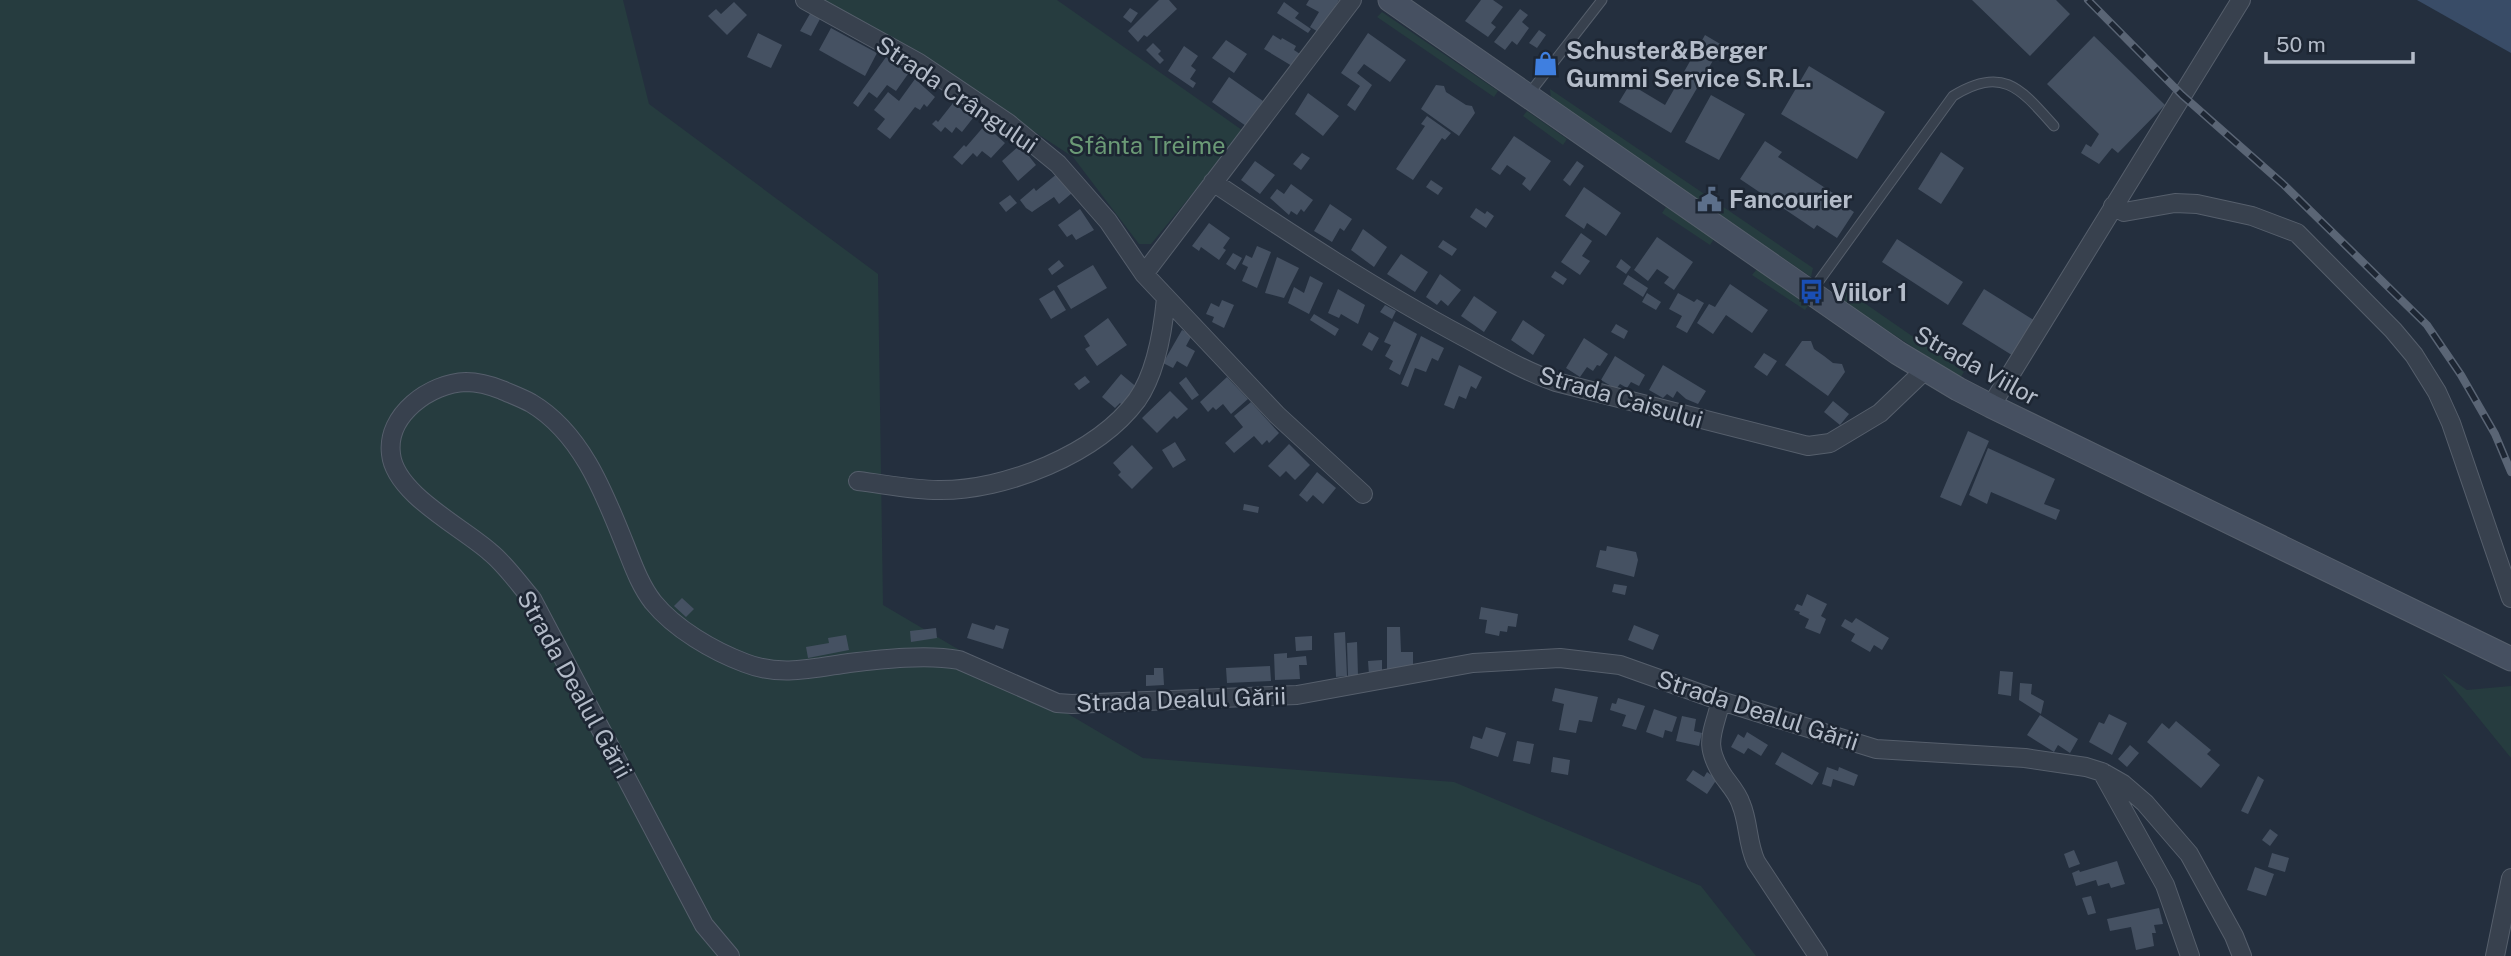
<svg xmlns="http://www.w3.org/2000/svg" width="2511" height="956" font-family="'Public Sans',sans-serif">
	<rect width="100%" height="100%" fill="#242f3e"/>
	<path fill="#263c3f" d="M0 0H623L649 104 878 274 883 605 1143 758 1454 782 1701 886 1756 956H0Z
		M813 0H1057L1242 130 1207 176 1151 244H1139L1073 157 925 60Z
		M1382 12 1498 91 1494 97 1377 17Z
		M1550 89 1813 268 1811 277 1551 99Z
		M1527 111 1567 139 1563 145 1523 116Z
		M1666 207 1714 239 1710 245 1662 213Z
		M1757 269 1809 304 1805 310 1752 275Z
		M1837 284 1964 372 1960 378 1838 298Z
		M2442 673 2467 690 2511 686V758Z"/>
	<path fill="#394c67" d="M2417 0H2511V53Z"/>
	<path fill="#455162" d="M1159 0H1169L1177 9 1147 37 1144 35 1138 42 1128 31Z
		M1309 0H1339L1320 33 1310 27 1319 12 1306 5Z
		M1481 0H1493L1503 7 1491 23 1496 27 1488 37 1465 21Z
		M1972 0H2056L2070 14 2030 56Z
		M734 2 747 15 727 35 708 16 716 9 721 14Z
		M1284 2 1299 13 1295 18 1311 29 1308 33 1277 13Z
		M1130 8 1138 13 1131 23 1123 17Z
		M1520 9 1528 15 1522 22 1529 28 1517 45 1512 41 1505 50 1494 42Z
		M811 12 821 17 811 36 800 31Z
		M831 28 877 53 865 76 819 50Z
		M1539 30 1546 35 1537 48 1529 43Z
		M758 33 782 45 771 68 747 57Z
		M1368 33 1406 60 1390 82 1364 64 1357 73 1372 85 1355 111 1347 105 1360 86 1341 73Z
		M1273 35 1281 40 1282 38 1296 46 1294 50 1300 54 1292 66 1264 49Z
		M1705 35 1722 45 1671 133 1619 102 1630 84 1665 105Z
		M2094 36 2165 105 2118 153 2112 148 2099 164 2081 153 2086 144 2091 147 2099 134 2047 84Z
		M1226 40 1247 54 1234 73 1212 58Z
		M1153 43 1161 51 1158 54 1164 60 1160 64 1146 50Z
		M1184 46 1198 56 1191 66 1196 70 1190 79 1196 83 1193 88 1168 71Z
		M886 57 908 74 896 91 887 85 877 98 869 92 858 107 853 103Z
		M1809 66 1885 112 1857 159 1781 114Z
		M1229 77 1263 101 1246 126 1212 102Z
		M915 79 935 97 927 107 924 104 920 110 915 107 890 139 877 129 885 119 874 110 888 92 899 101Z
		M1436 85 1444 86 1446 92 1466 105 1472 106 1475 113 1459 136 1421 109Z
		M1308 93 1339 116 1323 136 1295 114Z
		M1711 95 1745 114 1719 160 1685 142Z
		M953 103 973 118 962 132 956 127 952 133 945 127 941 132 932 124 936 120 938 122Z
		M1427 116 1451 133 1445 140 1442 138 1413 180 1396 169 1425 126 1421 124Z
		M985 125 1005 143 991 158 982 151 977 157 973 153 962 165 953 157 964 145 966 147Z
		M1514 136 1551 161 1530 191 1522 184 1526 178 1507 165 1500 175 1491 169Z
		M1765 141 1782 152 1778 157 1836 195 1834 199 1854 212 1837 238 1817 225 1814 229 1740 179Z
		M1020 145 1036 165 1018 181 1002 161Z
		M1941 152 1964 168 1941 204 1918 189Z
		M1302 153 1310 158 1301 170 1293 164Z
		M1255 161 1275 175 1260 194 1241 180Z
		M1577 161 1584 166 1570 186 1563 180Z
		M1058 173 1072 193 1059 204 1054 197 1032 212 1026 208 1020 200 1034 188 1036 191Z
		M1431 180 1443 188 1438 195 1426 187Z
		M1291 184 1313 200 1304 212 1301 209 1297 215 1291 211 1289 215 1270 198 1277 189 1284 194Z
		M1584 187 1621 213 1606 236 1587 223 1584 229 1565 216Z
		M1010 195 1017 203 1006 212 999 203Z
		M1330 204 1352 219 1344 231 1340 228 1332 242 1314 231Z
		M1476 208 1485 214 1487 211 1494 216 1486 228 1470 217Z
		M1080 209 1094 230 1076 240 1072 234 1067 237 1058 225Z
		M1209 223 1230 238 1223 248 1226 250 1219 260 1201 247 1199 251 1192 246Z
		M1363 229 1387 247 1374 267 1351 250Z
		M1581 233 1592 241 1582 256 1590 261 1580 275 1561 262Z
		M1657 237 1693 262 1674 290 1664 283 1669 277 1657 269 1648 281 1634 270Z
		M1897 239 1963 282 1948 305 1882 262Z
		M1443 240 1457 249 1452 256 1438 247Z
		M1257 246 1271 252 1257 288 1242 281 1248 267 1242 264 1246 255 1252 258Z
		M1233 253 1242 258 1235 270 1226 264Z
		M1401 254 1428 272 1415 292 1387 274Z
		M1277 257 1299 268 1284 298 1265 293Z
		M1621 259 1631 267 1626 274 1616 267Z
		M1059 260 1064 266 1052 275 1048 269Z
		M1093 265 1107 288 1071 309 1057 286Z
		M1555 271 1567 279 1563 285 1551 277Z
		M1440 274 1461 290 1448 306 1441 300 1437 305 1426 297Z
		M1628 275 1648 288 1643 297 1623 284Z
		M1310 276 1323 283 1309 314 1288 303 1294 287 1304 293Z
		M1730 284 1768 310 1752 333 1726 315 1713 334 1697 323 1709 304 1715 307Z
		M1338 289 1365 305 1358 324 1341 314 1339 318 1328 313Z
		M1984 289 2037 322 2015 357 1962 324Z
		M1054 290 1066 310 1051 319 1039 299Z
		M1647 293 1661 302 1656 310 1642 302Z
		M1678 293 1694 302 1697 299 1704 303 1687 333 1676 327 1682 316 1669 309Z
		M1474 296 1497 312 1484 332 1461 316Z
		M1222 300 1234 305 1224 328 1212 322 1214 317 1206 314 1211 303 1219 307Z
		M1385 305 1396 311 1392 319 1380 312Z
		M1314 314 1339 329 1335 336 1310 320Z
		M1108 318 1127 345 1097 366 1085 349 1090 346 1084 336Z
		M1523 320 1545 335 1533 355 1511 340Z
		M1394 321 1417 334 1400 375 1389 369 1393 361 1385 356 1391 345 1384 342Z
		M1616 324 1628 331 1624 339 1611 332Z
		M1182 330 1192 335 1186 346 1195 351 1187 367 1177 361 1173 368 1163 363Z
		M1369 332 1379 338 1372 351 1362 345Z
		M1421 336 1444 348 1438 361 1432 358 1426 372 1415 368 1408 387 1401 384Z
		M1584 338 1608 354 1600 366 1597 365 1593 371 1587 367 1580 377 1566 368Z
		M1802 341H1811L1814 349 1824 356 1833 363 1842 364 1845 372 1828 396 1785 365Z
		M1764 353 1777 361 1767 376 1754 367Z
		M1615 356 1645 375 1639 386 1631 382 1627 388 1620 384 1616 389 1601 380Z
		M1459 365 1482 377 1476 389 1471 386 1466 399 1459 396 1454 409 1444 405Z
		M1663 365 1706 391 1698 404 1686 399 1677 391 1673 398 1667 394 1663 398 1649 390Z
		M1121 374 1139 389 1124 407 1120 403 1115 408 1102 397Z
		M1085 376 1090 382 1079 390 1074 384Z
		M1186 377 1199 395 1192 400 1179 383Z
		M1227 377 1248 399 1231 414 1223 404 1216 410 1213 407 1208 412 1200 402Z
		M1170 391 1188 409 1177 419 1174 416 1157 433 1142 418Z
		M1833 401 1849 414 1840 425 1824 412Z
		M1251 402 1279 433 1269 443 1267 440 1262 445 1254 436 1234 453 1225 443 1243 427 1234 416Z
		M1968 431 1989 441 1961 506 1940 497Z
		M1175 442 1186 460 1173 468 1162 450Z
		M1289 444 1310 465 1295 480 1286 471 1280 477 1268 466Z
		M1132 445 1153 468 1132 489 1118 475 1121 472 1113 463Z
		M1988 448 2055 479 2044 504 2060 510 2056 520 1991 492 1987 504 1969 495Z
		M1317 472 1336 488 1323 504 1313 495 1307 502 1299 495Z
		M1244 504 1259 507 1258 513 1243 510Z
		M1607 546 1636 552 1638 560 1634 577 1596 567 1600 550 1606 551Z
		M1614 584 1627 586 1625 595 1612 592Z
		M1807 594 1827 604 1821 616 1826 619 1820 634 1805 628 1809 619 1799 614 1800 612 1794 610 1797 604 1802 606Z
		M682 598 694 609 686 617 674 606Z
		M1481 607 1518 614 1516 627 1508 626 1507 632 1500 631 1499 636 1485 633 1487 620 1479 619Z
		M1856 618 1889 638 1882 650 1874 645 1870 652 1851 641 1855 634 1841 626 1845 619 1852 623Z
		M972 623 994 630 996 625 1009 629 1003 649 967 638Z
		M1634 625 1659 635 1653 650 1628 640Z
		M1387 627H1400L1401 652H1413V666L1387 670Z
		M936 628 937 638 911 642 910 631Z
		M1345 632 1347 676 1336 677 1334 633Z
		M846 635 849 650 808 658 806 647 829 643 828 638Z
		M1312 636V650L1296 651 1295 637Z
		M1357 642 1358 675 1348 676 1347 643Z
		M1287 653V658L1306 656 1307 665H1299L1300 679 1275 680 1274 654Z
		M1382 660V674L1369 675 1368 661Z
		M1270 666 1271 681 1227 683 1226 668Z
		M1154 668H1163L1164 685 1146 686V675H1154Z
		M2000 671 2013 672 2011 696 1998 694Z
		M2020 683 2032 684 2031 694 2044 701 2041 714 2019 700Z
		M1555 688 1598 697 1592 722 1579 720 1576 733 1559 730 1564 704 1552 701Z
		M1618 698 1645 706 1636 730 1622 726 1626 715 1610 710 1612 703 1616 704Z
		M1654 709 1677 717 1672 732 1665 730 1663 738 1646 732Z
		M2109 714 2127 723 2112 755 2089 742 2099 722 2104 724Z
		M2040 715 2078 739 2070 753 2058 745 2054 752 2027 735Z
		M1682 716 1696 719 1694 731 1702 733 1699 746 1676 741Z
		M2176 721 2211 750 2207 754 2220 765 2201 788 2147 742 2162 723 2169 729Z
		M1486 727 1506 733 1498 757 1470 748 1473 736 1482 739Z
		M1747 732 1768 745 1761 756 1748 748 1744 754 1731 747 1738 734 1744 738Z
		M1517 741 1534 744 1530 764 1513 761Z
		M2130 745 2139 753 2127 767 2118 759Z
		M1782 752 1819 773 1812 785 1775 764Z
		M1553 757 1570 760 1568 775 1551 772Z
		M1827 767 1838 771 1839 767 1858 775 1854 786 1833 779 1831 787 1822 784Z
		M1693 770 1704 777 1707 772 1717 779 1707 794 1686 780Z
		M2258 776 2264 780 2248 814 2241 811Z
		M2270 829 2278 835 2270 846 2262 840Z
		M2074 850 2080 864 2069 868 2064 854Z
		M2272 853 2289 858 2285 872 2268 867Z
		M2117 861 2125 884 2111 888 2109 883 2098 886 2096 880 2076 886 2072 873 2079 870 2080 872Z
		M2255 867 2274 874 2266 896 2247 890Z
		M2091 896 2096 913 2088 915 2082 898Z
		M2159 908 2163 924 2154 925 2156 933H2152L2154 946 2136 950 2131 927 2110 931 2107 919Z"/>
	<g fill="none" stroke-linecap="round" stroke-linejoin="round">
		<defs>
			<path id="lane" d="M1528 95 1602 0
				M1811 292 1953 96C2003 65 2021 89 2054 126"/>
			<path id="street" d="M805 0 919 63 1008 123 1058 164 1108 221 1144 274 1277 415 1363 494
				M1213 182C1295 237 1378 291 1464 337 1494 353 1524 371 1556 382L1808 446 1830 443 1880 413 1925 370
				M2113 206 2124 212 2175 203 2197 204 2252 216 2297 233 2393 330 2414 355 2437 392 2451 423 2511 598
				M1144 274 1352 0
				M1991 406 2241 0
				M858 481C884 484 912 490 938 490 1005 491 1097 454 1137 400 1156 373 1163 330 1166 298
				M1721 701C1712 735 1703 745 1724 777 1730 785 1738 794 1741 804 1749 823 1747 843 1756 862L1818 956
				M2102 772 2165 885 2190 956
				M730 956 704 925 532 599C519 584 506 565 490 552 462 527 395 494 391 454 386 415 430 383 466 382 477 382 492 386 502 390 511 394 522 398 531 403 580 432 603 490 623 540 632 562 639 584 653 602 675 629 713 651 745 663 780 677 814 668 849 663 883 659 927 654 959 660L1057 703 1072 704 1297 695 1473 663 1560 658 1620 665 1721 701 1876 749 2025 758 2086 767 2102 772 2123 784 2145 803 2189 854 2234 936 2242 956
				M2495 956 2511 878"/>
			<path id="secondary" d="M1390 0 1898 353 1958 389 1991 406 2511 659"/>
		</defs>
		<use href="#lane" stroke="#565f6c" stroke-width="11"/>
		<use href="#street" stroke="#565f6c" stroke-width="20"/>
		<use href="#secondary" stroke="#565f6c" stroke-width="25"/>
		<use href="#lane" stroke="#38414e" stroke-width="9"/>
		<use href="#street" stroke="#38414e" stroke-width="18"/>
		<use href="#secondary" stroke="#465061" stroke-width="23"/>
		<defs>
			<path id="rail" d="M2088 0 2182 95 2283 184 2427 325 2461 375 2495 434 2511 472"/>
		</defs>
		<use href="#rail" stroke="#5a6575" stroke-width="8"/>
		<use href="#rail" stroke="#1d2633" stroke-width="5" stroke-dasharray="16" stroke-linecap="butt"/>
	</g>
	<defs>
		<symbol id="shop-bare" viewBox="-9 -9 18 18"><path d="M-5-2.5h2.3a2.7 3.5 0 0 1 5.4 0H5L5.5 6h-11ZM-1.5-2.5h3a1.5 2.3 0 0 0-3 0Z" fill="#3f7fe0" stroke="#1d2633" stroke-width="2.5" paint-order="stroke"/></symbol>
		<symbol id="civic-bare" viewBox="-9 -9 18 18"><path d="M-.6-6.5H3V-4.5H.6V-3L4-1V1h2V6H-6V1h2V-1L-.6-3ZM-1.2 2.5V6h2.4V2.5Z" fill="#5c6f8a" stroke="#1d2633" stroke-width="2.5" paint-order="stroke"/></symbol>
		<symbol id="bus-bare" viewBox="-9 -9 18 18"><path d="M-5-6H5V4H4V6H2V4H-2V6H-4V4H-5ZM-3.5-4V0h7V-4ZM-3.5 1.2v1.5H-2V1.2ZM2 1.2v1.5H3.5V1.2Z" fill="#1a4fb4" stroke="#1d2633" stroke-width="2.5" paint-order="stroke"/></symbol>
	</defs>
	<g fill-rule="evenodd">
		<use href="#shop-bare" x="1528" y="46" width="35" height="35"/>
		<use href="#civic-bare" x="1692" y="182" width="35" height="35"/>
		<use href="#bus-bare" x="1794" y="274" width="35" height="35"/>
	</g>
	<g text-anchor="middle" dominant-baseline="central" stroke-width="5" stroke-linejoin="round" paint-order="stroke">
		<g font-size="24" font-weight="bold" fill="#b4bcc9" stroke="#1d2633" text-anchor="start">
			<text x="1566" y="50">Schuster&amp;Berger<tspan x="1566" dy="28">Gummi Service S.R.L.</tspan></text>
			<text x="1729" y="199">Fancourier</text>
			<text x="1831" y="292">Viilor 1</text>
		</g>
		<g font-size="24" fill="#b4bcc9" stroke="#1d2633">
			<text transform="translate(957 94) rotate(34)">Strada Crângului</text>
			<text transform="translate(1977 365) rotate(29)">Strada Viilor</text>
			<text transform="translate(1621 397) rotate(16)">Strada Caisului</text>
			<text transform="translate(575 684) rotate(61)">Strada Dealul Gării</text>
			<text transform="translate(1181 699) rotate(-2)">Strada Dealul Gării</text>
			<text transform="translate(1758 710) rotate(18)">Strada Dealul Gării</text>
		</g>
		<g font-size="24" fill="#6b9a76" stroke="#1d2633">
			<text x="1147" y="145">Sfânta Treime</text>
		</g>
	</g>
	<path d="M2266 52v10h147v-10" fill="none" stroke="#b4bcc9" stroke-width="3.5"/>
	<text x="2276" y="52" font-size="21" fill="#b4bcc9" stroke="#1d2633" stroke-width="5" paint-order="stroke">50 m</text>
</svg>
